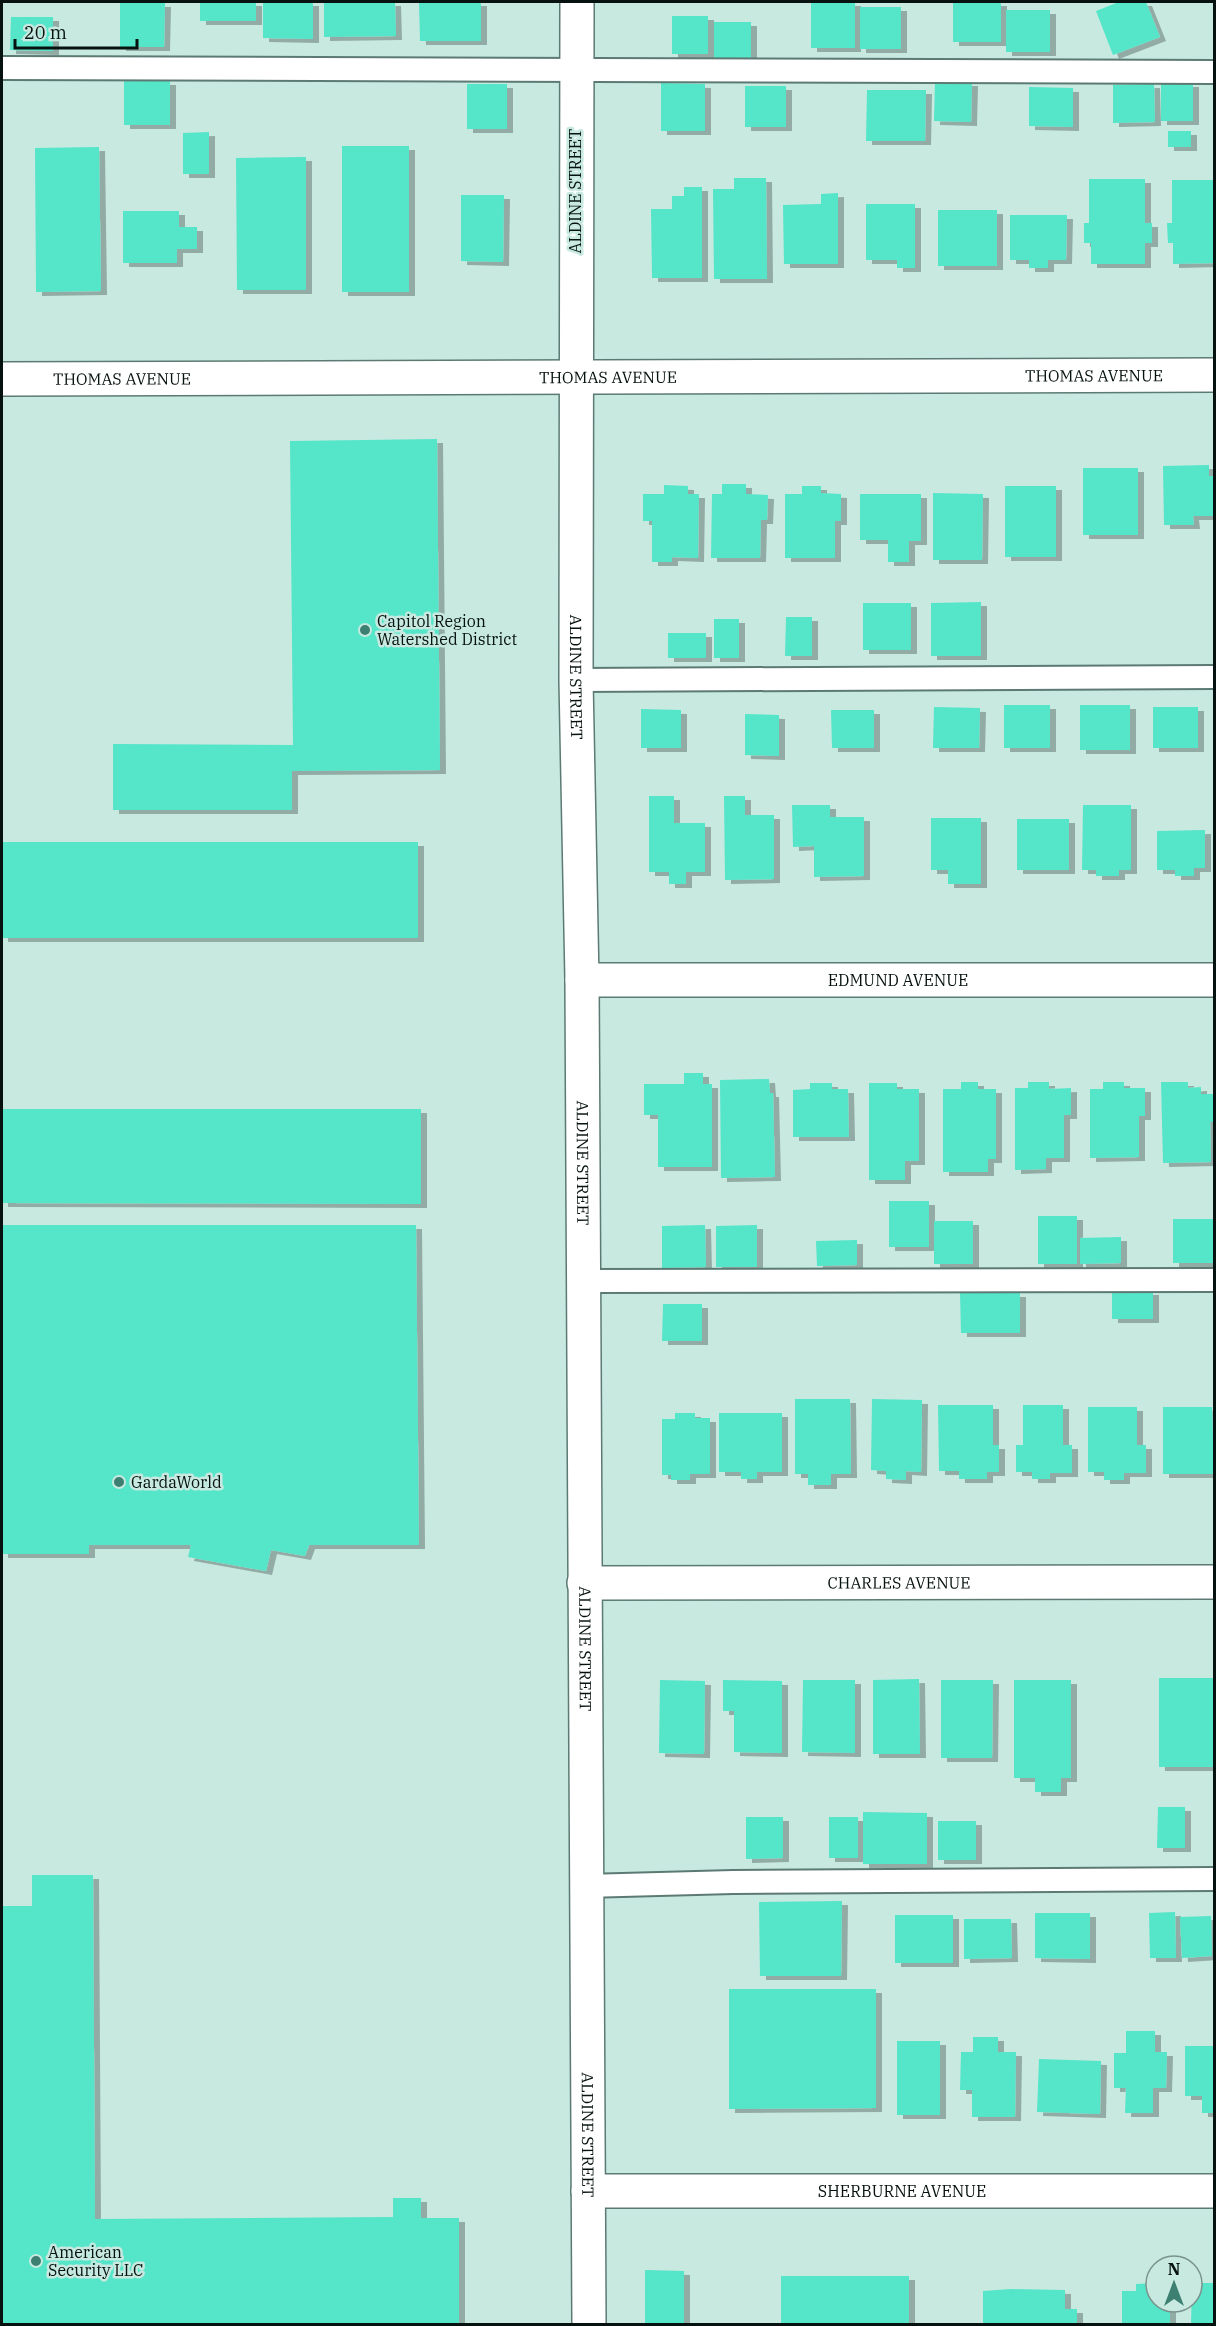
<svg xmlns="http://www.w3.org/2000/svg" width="1216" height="2326" font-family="'IBM Plex Serif',serif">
	<defs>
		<filter id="shadow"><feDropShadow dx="6" dy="4" stdDeviation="0" flood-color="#0004"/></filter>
	</defs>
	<rect width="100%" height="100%" fill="#c7e9e0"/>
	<path fill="#55e5c9" filter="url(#shadow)" d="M200 2H256V21H200Z
		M263 2H313V39L263 38Z
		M324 2H395L396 36 324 37Z
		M419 2H481V41H420Z
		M811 2H855V48H811Z
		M953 2H1001V42H953Z
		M1119 2H1146L1160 37 1113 55 1096 11Z
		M120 3H165L164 47H120Z
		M860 7H901V49H860Z
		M1006 10H1050V52H1006Z
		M672 16H708V54H672Z
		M11 17H53V51L10 50Z
		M714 22H751V58H714Z
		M124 81H170V125H124Z
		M935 82H972L971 122 934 121Z
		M661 83 705 84V131H661Z
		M1161 83H1193V121H1161Z
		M467 84H507V129H467Z
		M1154 84 1155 122 1113 123V85Z
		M745 86H786V127H745Z
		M1029 87 1073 88V127L1029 126Z
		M867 90H926L925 141H866Z
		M1168 131H1191V147H1168Z
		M209 132V174H183V133Z
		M342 146H409V292H342Z
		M99 147 101 291 36 292 35 148Z
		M306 157V290H237L236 158Z
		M734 178H766L767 279H714L713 189H734Z
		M1089 179H1145V223H1152V243H1145V264H1091V243H1084V223H1089Z
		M1172 180H1214V263L1173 264V243H1168L1167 223H1172Z
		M684 187H702V278H652L651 209H672V196H684Z
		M838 193V264H784L783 205 821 204V194Z
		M461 195H504L503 262 461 261Z
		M866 204H915V268H897V260H866Z
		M938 210H997V266H938Z
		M123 211H179V227H197V249H177V263H123Z
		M1010 215H1067L1066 260H1048V268H1029V260H1010Z
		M437 439 440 770 292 771V810H113V744L293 745 290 441Z
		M1209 465V476H1214V516H1193L1194 525H1164L1163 466Z
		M1083 468H1138V535H1083Z
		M722 484H746V494L768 495 767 520H761L760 558H711L712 494H722Z
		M664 485 688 486V494H699L698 558 672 557V562H652V521H643V494H664Z
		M802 486H821V493L841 494V521H835V558H785V494H802Z
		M1005 486H1056V557H1005Z
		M933 493 983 494 982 560H933Z
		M860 494H921V541H909V562H888V540H860Z
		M981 602V656H931V603Z
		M863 603H911V650H863Z
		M786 617H812V656H785Z
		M714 619H739V658H714Z
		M668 633H706V658H668Z
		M1004 705H1050V748H1004Z
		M1080 705H1130V750H1080Z
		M934 707 980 708 979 748H933Z
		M1153 707H1198V748H1153Z
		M641 709 681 710V748H641Z
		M831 710H874V748H832Z
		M745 714 779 715V756L745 755Z
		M649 796H674V823H705V872H686V884H669V872H649Z
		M724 796H745V815H774V879L725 880Z
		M792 805H830V817H864V876L814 877V846L793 847Z
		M1083 805H1131V870H1119V876H1096V870H1082Z
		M931 818H981V884H948V870H931Z
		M1017 819H1069V870H1017Z
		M1205 830V868H1194V876H1175V870H1157V831Z
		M2 842H418V938H2Z
		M684 1073H703V1084H712V1167H658V1115H644V1084H684Z
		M769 1079 770 1093H773L775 1177 721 1178 720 1080Z
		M961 1082H978V1089H996V1159H988V1172H943V1089H961Z
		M1028 1082H1049V1089L1071 1088V1115H1064V1158H1046V1169L1015 1170V1088H1028Z
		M1103 1082H1124V1088H1145V1116H1139V1157L1090 1158V1089H1103Z
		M1161 1082H1188V1088L1201 1087V1094H1214V1122H1210L1211 1162 1163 1163Z
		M810 1083H832V1089H848L849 1137H793V1090L810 1089Z
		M869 1083H897V1089H919V1161H905V1180H869Z
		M2 1109H421V1204L2 1203Z
		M889 1201H929V1247H889Z
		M1038 1216H1077V1264H1038Z
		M1173 1219H1214V1263H1173Z
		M934 1221H973V1264H934Z
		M2 1225H416L419 1545H309L305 1556 271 1550 266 1571 188 1557 191 1545H89V1554H2Z
		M705 1225 706 1267 662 1268V1226Z
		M757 1225V1267H716V1226Z
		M1121 1237V1263L1080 1264V1238Z
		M857 1240V1265L817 1266 816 1241Z
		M1112 1291H1153V1319H1112Z
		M960 1293H1020V1333H961Z
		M663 1304H702V1341H662Z
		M795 1399H850L851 1474H831V1485H808V1474H795Z
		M872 1399 922 1400 921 1472 906 1471V1480L886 1479V1471L871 1470Z
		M938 1405H993V1445H999V1472H987V1479H959V1471H939Z
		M1023 1405H1063V1445H1072V1473H1050V1479H1032V1472H1016V1445H1023Z
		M1088 1407H1137V1445H1146V1473H1124V1480H1104V1472H1088Z
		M1163 1407H1212L1214 1474H1163Z
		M675 1413H695V1418H710V1474H690V1480H671V1475H662V1419H675Z
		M719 1413H782V1472H757V1479H741V1472H719Z
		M1159 1678H1214V1767H1159Z
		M919 1679 920 1754H873V1680Z
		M660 1680 705 1681 704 1754 659 1753Z
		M723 1680 782 1681V1753L734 1752V1711H723Z
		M803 1680H855V1753L802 1752Z
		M941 1680H993L992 1758H941Z
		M1014 1680H1071V1778H1061V1792H1035V1778H1014Z
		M1158 1807H1185V1848H1157Z
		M863 1812 927 1813V1864H863Z
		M746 1817H783V1858L746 1859Z
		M829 1817H858V1858H829Z
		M938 1821H976V1860H938Z
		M32 1875H93L95 2219 393 2217V2198H421V2218H459V2324H2V1906H32Z
		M842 1901 841 1976H760L759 1902Z
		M1175 1912 1176 1958H1150L1149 1913Z
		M1035 1913H1090V1959L1035 1958Z
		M895 1915H953V1963H895Z
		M1211 1916 1212 1956 1182 1958 1180 1917Z
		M964 1919H1011L1012 1958 964 1959Z
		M729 1989H876V2108L729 2109Z
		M1126 2031H1155V2052H1167L1166 2088H1153V2113H1125L1126 2088H1114V2053H1126Z
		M973 2037H998V2052H1016L1015 2117H972V2090H960L961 2052H973Z
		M897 2041H940V2115H897Z
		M1185 2046H1214V2113H1202V2096H1185Z
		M1039 2059 1101 2061 1100 2114 1037 2112Z
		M645 2270 684 2271V2324H645Z
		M781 2276H909V2324H781Z
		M1155 2283 1156 2302H1170V2324H1122V2291H1136V2284Z
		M1192 2283H1214V2324H1191Z
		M1011 2289 1065 2290V2309H1077V2324H983V2291Z"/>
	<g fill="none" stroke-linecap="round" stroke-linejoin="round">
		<defs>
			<path id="lane" d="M2 68 1214 72
				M576 680 1214 677
				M583 1281 1214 1280
				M585 1886 733 1882 1214 1879"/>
			<g id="street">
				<path id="s1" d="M577 2 576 680 582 980 589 2324"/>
				<path id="s2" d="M582 980H1214"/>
				<path id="s3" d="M584 1583 1214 1582"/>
				<path id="s4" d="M588 2191H1214"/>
			</g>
			<g id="secondary">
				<path id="s5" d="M2 379 1214 375"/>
			</g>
		</defs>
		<use href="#lane" stroke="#5c7a73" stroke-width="26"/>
		<use href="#street" stroke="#5c7a73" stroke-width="36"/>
		<use href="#secondary" stroke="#5c7a73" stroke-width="36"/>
		<use href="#lane" stroke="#fff" stroke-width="22"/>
		<use href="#street" stroke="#fff" stroke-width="33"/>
		<use href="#secondary" stroke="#fff" stroke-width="33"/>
	</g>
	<g fill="#3d7f71" stroke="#c7e9e0" stroke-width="2">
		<circle cx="365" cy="630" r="6"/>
		<circle cx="119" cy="1482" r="6"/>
		<circle cx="36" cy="2261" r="6"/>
	</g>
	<g text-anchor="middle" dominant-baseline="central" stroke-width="5" stroke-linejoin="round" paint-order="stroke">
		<g font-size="16" fill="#06120f" stroke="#c7e9e0">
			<text transform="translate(575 191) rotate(-90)">ALDINE STREET</text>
			<text stroke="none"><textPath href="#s5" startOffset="1092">THOMAS AVENUE</textPath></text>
			<text stroke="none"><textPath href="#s5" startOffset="606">THOMAS AVENUE</textPath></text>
			<text stroke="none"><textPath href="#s5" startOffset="120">THOMAS AVENUE</textPath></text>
			<text stroke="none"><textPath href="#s1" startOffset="675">ALDINE STREET</textPath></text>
			<text stroke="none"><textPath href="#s2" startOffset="316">EDMUND AVENUE</textPath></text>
			<text stroke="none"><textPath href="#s1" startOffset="1161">ALDINE STREET</textPath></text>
			<text stroke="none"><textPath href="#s3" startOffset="315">CHARLES AVENUE</textPath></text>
			<text stroke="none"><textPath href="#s1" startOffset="1647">ALDINE STREET</textPath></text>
			<text stroke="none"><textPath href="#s1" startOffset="2133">ALDINE STREET</textPath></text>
			<text stroke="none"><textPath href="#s4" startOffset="314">SHERBURNE AVENUE</textPath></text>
		</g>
		<g font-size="16" fill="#06120f" stroke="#c7e9e0" text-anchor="start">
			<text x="377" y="621">Capitol Region<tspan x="377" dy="18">Watershed District</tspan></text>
			<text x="131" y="1482">GardaWorld</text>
			<text x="48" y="2252">American<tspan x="48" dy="18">Security LLC</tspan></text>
		</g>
	</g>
	<rect width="1216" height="2326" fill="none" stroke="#06120f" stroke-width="6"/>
	<g transform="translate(1174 2284)"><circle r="28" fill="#c7e9e0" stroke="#7a938c" stroke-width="1.5"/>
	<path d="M0-4.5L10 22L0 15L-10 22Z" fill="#3d7f71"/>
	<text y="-9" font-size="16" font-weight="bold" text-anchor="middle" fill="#06120f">N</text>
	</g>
	<path d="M15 39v9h122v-9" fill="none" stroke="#06120f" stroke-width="3"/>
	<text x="24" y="39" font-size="18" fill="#06120f" stroke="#c7e9e0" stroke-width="4.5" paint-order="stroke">20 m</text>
</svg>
